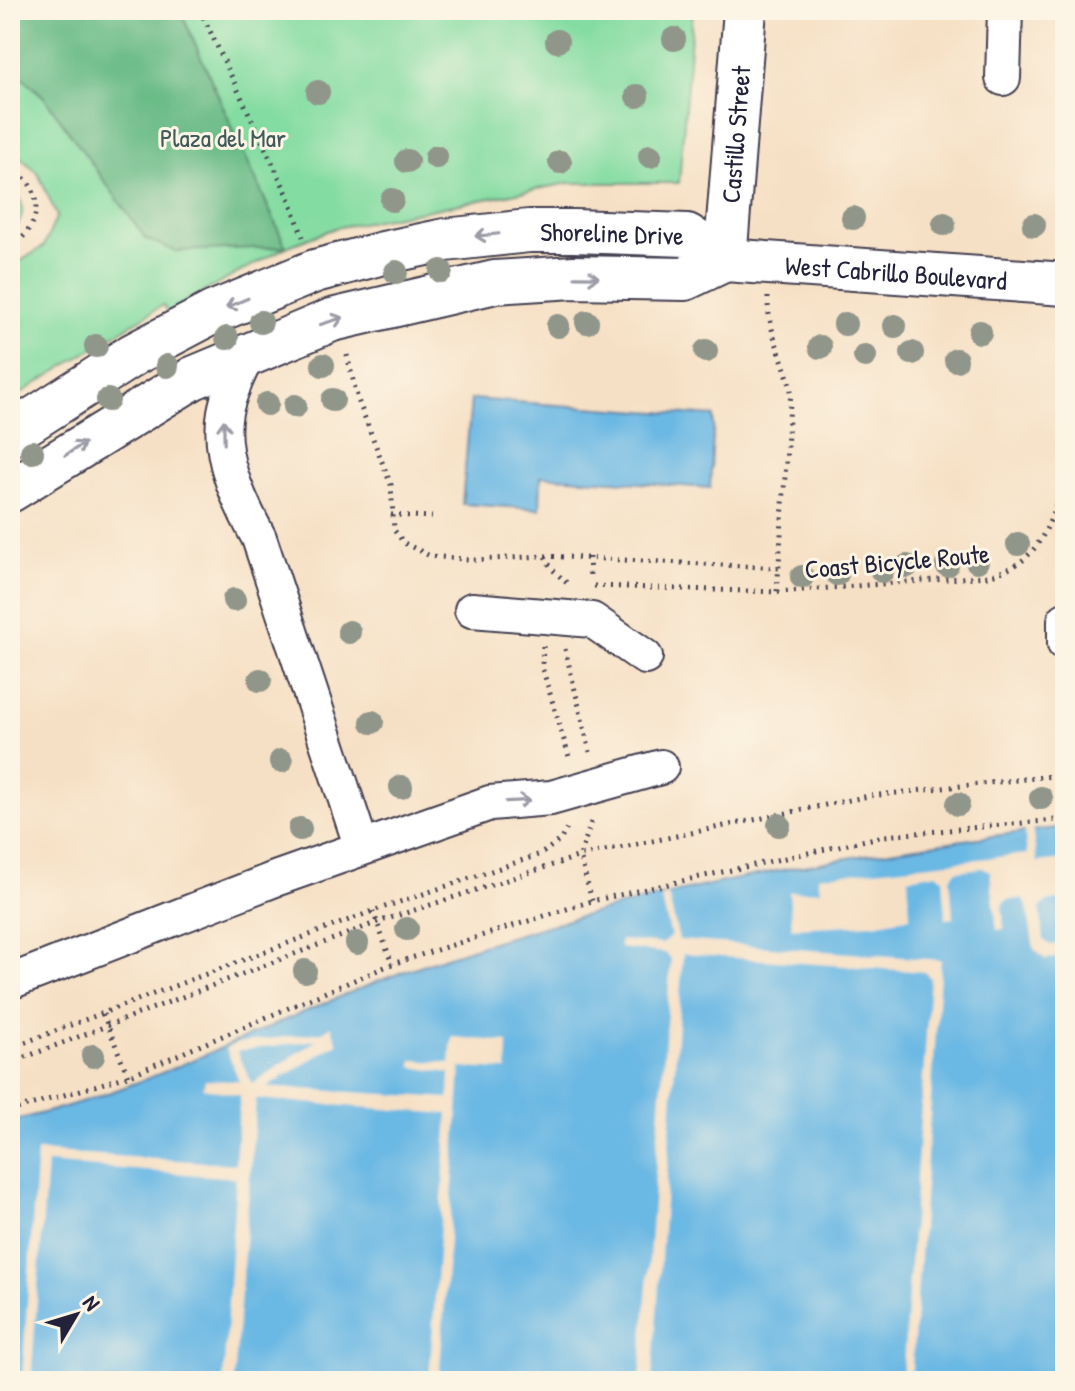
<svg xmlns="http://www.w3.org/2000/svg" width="1075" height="1391" font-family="'Patrick Hand',sans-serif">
	<rect width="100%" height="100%" fill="#fcf5e5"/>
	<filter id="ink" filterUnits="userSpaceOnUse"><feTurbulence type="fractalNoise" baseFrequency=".0125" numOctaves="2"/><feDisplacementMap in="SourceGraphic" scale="16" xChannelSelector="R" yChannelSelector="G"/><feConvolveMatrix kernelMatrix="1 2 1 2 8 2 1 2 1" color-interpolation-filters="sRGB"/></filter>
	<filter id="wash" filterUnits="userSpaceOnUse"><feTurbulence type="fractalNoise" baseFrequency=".006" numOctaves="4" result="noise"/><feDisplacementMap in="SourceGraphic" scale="32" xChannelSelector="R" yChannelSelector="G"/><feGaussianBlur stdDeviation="1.8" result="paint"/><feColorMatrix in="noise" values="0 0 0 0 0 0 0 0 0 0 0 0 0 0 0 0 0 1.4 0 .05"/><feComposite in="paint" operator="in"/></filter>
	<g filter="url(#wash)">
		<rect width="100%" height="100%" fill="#f6e0c5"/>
		<path fill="#83dca1" stroke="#527f6e" stroke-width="2" d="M21 10H693L679 183H569L335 228 286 247 167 312 163 305 10 400V268L44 246 57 216 38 173 10 148V66L44 97 97 170Z
			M10 187C27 200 26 219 10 233Z"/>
		<path fill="#6abc87" stroke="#466f61" stroke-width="2" d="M10 10H180L286 247 175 251 146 239 44 97 10 66Z"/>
		<path fill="#6ab8e4" stroke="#466d90" stroke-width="2" d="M471 399 714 416 710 488 541 476 540 509 462 504Z
			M1065 827V1381H10V1121C150 1091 276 1017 411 969 624 894 841 853 1065 827Z"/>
		<path fill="#f6e0c5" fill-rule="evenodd" d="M1032 828 1037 862 1065 859V899L1046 902 1040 908 1044 940 1050 945 1065 944V957L1045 959 1034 949 1027 906 1023 899 1007 900 1002 905 1004 929 997 930 990 871 983 868 956 871 950 878 953 918 946 919 943 878 937 873 908 878 910 917 874 924 792 928 789 892 820 890 818 876 1027 854 1024 829Z
			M668 895 679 940 941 960 911 1381H902L930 978 925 972 683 954 652 1381H640L671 958 665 953 620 948V940L662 944 671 936 661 897Z
			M331 1026 338 1043 267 1087 449 1098 450 1073 412 1067V1060L450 1063 452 1037 508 1042 507 1070 461 1068 439 1381H429L448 1114 256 1099 234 1381H223L236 1178 47 1163 31 1381H22L37 1151 235 1164 240 1095 203 1088 205 1080 239 1081 226 1048 237 1043 323 1032ZM317 1040 252 1084 237 1052 238 1051Z"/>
	</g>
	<g filter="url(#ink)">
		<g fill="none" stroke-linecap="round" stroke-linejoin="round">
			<defs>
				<path id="minor" d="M1003 78 1005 10
					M248 353C240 371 229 391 225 412 217 455 239 501 259 538L362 848
					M472 610 592 620 645 657
					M1065 620V644
					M10 982 275 879 490 803 551 798 661 767"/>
				<g id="major">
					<path id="s1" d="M725 260 745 10"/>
					<path id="s2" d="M10 434 134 354 212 313 315 271 383 253 445 240 529 231H574L687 235 725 260 1065 284"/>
					<path d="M10 491 193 378 332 320 495 282 574 277 685 279 725 260"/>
				</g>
			</defs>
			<use href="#minor" stroke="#423e50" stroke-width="38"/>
			<use href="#major" stroke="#423e50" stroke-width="46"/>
			<path stroke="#423e50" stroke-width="5" stroke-dasharray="2 6" stroke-linecap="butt" d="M200 10 290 200 303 237
				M10 170C47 183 42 231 10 246
				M768 297C767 330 784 358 791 390L777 592
				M347 355 358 400 391 485 394 530 404 543 430 556 474 560 545 556 551 568 569 585
				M391 515 432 517
				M545 556 781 568
				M589 557 590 577
				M594 586 777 592 987 576C1040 564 1046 529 1065 483
				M543 646 542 667 570 760
				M565 649 590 752
				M591 822 580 856 592 901
				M373 911 392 964
				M103 1014 128 1076
				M10 1048 373 911 541 854 561 839 567 828
				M10 1063 378 922 580 856 869 796 1062 775 1065 800
				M10 1111 128 1076 392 964 592 901 884 836 1065 819"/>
			<use href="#minor" stroke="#fff" stroke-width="34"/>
			<use href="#major" stroke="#fff" stroke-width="42"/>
		</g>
		<g fill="#91968a">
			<circle cx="674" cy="39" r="12"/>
			<circle cx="557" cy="41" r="12"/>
			<circle cx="318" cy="92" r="12"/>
			<circle cx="637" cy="96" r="12"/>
			<circle cx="650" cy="156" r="12"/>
			<circle cx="436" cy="157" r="12"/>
			<circle cx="407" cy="161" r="12"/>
			<circle cx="560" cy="162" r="12"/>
			<circle cx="392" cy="200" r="12"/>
			<circle cx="853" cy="218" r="12"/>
			<circle cx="944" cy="224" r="12"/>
			<circle cx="1034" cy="225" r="12"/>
			<circle cx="441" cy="271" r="12"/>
			<circle cx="396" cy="272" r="12"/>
			<circle cx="261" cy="322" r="12"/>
			<circle cx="587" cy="322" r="12"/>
			<circle cx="845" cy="324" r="12"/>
			<circle cx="558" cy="326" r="12"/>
			<circle cx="895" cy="326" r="12"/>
			<circle cx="980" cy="332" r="12"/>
			<circle cx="227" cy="338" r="12"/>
			<circle cx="96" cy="346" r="12"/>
			<circle cx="820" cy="347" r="12"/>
			<circle cx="706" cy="351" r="12"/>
			<circle cx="912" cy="353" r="12"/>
			<circle cx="865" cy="356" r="12"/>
			<circle cx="956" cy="360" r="12"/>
			<circle cx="323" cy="365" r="12"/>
			<circle cx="167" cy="366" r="12"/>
			<circle cx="108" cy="400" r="12"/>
			<circle cx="333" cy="400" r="12"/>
			<circle cx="267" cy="404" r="12"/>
			<circle cx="295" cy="406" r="12"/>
			<circle cx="32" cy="452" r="12"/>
			<circle cx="1018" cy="544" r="12"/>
			<circle cx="977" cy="561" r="12"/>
			<circle cx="947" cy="565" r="12"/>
			<circle cx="907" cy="566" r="12"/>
			<circle cx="882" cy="571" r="12"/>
			<circle cx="837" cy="574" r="12"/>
			<circle cx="802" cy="577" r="12"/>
			<circle cx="234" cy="600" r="12"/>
			<circle cx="349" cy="632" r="12"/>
			<circle cx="260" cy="680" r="12"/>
			<circle cx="372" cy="722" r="12"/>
			<circle cx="281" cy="761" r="12"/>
			<circle cx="401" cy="787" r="12"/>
			<circle cx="1041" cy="798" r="12"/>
			<circle cx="958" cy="804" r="12"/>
			<circle cx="779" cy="825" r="12"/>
			<circle cx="300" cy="829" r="12"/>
			<circle cx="407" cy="929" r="12"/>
			<circle cx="357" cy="943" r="12"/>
			<circle cx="305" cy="971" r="12"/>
			<circle cx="93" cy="1056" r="12"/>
		</g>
		<defs><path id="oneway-shaft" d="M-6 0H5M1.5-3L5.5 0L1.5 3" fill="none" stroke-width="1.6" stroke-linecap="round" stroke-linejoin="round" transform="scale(2)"/></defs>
		<g stroke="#9c9ca7">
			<use href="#oneway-shaft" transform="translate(487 235) rotate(174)"/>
			<use href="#oneway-shaft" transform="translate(587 277) rotate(1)"/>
			<use href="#oneway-shaft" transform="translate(237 303) rotate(157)"/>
			<use href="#oneway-shaft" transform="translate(332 321) rotate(-17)"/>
			<use href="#oneway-shaft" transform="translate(224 432) rotate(-91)"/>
			<use href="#oneway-shaft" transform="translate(75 449) rotate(-33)"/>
			<use href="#oneway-shaft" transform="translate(518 801) rotate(-3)"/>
		</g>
	</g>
	<g text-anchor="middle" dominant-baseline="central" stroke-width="6" stroke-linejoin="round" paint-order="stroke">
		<g font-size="26" fill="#22223b" stroke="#fcf5e5">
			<text stroke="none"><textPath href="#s1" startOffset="126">Castillo Street</textPath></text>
			<text stroke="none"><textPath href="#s2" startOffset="648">Shoreline Drive</textPath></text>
			<text stroke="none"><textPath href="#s2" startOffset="940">West Cabrillo Boulevard</textPath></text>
			<text transform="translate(897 561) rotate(-5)">Coast Bicycle Route</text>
		</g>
		<g font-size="26" fill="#3f5a5a" stroke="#fcf5e5">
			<text x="223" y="137">Plaza del Mar</text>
		</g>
	</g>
	<rect width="1075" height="1391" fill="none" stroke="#fcf5e5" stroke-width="40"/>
	<g transform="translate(76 1315) rotate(52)" stroke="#fcf5e5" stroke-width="6" paint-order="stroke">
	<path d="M0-6L14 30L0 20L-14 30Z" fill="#22223b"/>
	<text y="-12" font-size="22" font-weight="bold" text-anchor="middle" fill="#22223b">N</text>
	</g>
</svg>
